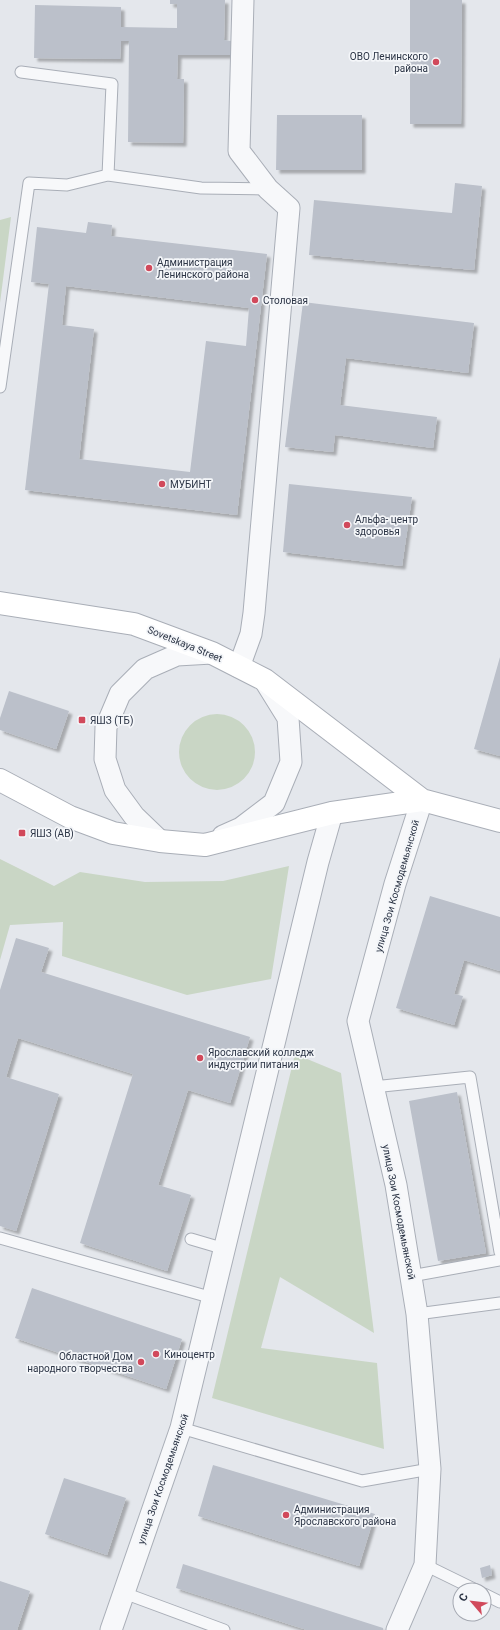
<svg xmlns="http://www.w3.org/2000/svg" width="500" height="1630" font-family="Roboto,sans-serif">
	<defs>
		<filter id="shadow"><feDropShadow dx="3.5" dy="3.5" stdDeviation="1" flood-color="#0004"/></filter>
	</defs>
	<rect width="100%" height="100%" fill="#e4e7ec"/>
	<path fill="#c9d6c5" d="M11 217 0 303V220Z
		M179 752a38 38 0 1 1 76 0a38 38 0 1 1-76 0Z
		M0 859 54 886 80 872 145 882 223 881 289 866 271 979 187 995 62 956 63 922 10 925 0 960Z
		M295 1054 341 1073 374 1333 280 1277 261 1348 377 1363 384 1449 212 1398Z"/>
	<path fill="#bbc0ca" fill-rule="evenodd" filter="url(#shadow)" d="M170 0H225L224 40 231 41V55H178L177 79H184L183 143 128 142 129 41H121L120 59 34 58 35 5 121 7V27L177 28V4H170Z
		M410 0H462L461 124H410Z
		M277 115H362V170H276Z
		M455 183 482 186 474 270 309 255 314 200 452 213Z
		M88 222 112 225 111 236 267 254 237 515 25 490 49 284 31 282 37 227 86 233ZM66 286 249 308 246 346 206 341 190 472 79 459 94 329 62 325Z
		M303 302 474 323 468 373 346 358 340 405 437 417 433 448 335 435 333 452 285 447Z
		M289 484 412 497 402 566 283 552Z
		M500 657V756L474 749Z
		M9 691 69 711 56 749 0 730V718Z
		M430 896 500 917V971L464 960 454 994 463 996 454 1025 396 1008Z
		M16 938 49 948 41 972 250 1037 230 1103 188 1090 158 1185 191 1195 167 1271 80 1243 133 1074 18 1038 6 1077 59 1094 16 1231 0 1226V990Z
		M457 1092 486 1253 438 1261 409 1101Z
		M32 1288 182 1339 166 1389 15 1338Z
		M213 1465 375 1514 359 1566 198 1516Z
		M64 1478 126 1498 107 1555 45 1534Z
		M183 1564 383 1628V1630H307L176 1588Z
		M490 1565 492 1575 482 1578 480 1568Z
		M0 1581 30 1591 17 1630H0Z"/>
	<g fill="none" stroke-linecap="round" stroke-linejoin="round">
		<defs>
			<path id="lane" d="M21 72 112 84 108 175
				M0 387 29 183 67 185 108 175 201 188 268 189
				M373 1087 470 1077 500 1252
				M0 1238 213 1298
				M191 1239 225 1249
				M411 1276 500 1260
				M417 1314 500 1303
				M181 1428 362 1481 430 1469
				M425 1565 476 1590
				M124 1593 224 1630
				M484 1594 500 1602"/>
			<path id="street" d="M239 667 251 634 254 613 289 208 268 189 239 151 243 0
				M223 836 241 828 274 803 291 762 288 718 265 681
				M160 841 134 816 115 790 105 759 106 727 120 694 145 669 177 655 212 653
				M111 1630 181 1428 318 862 332 813
				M397 1630 425 1565 430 1469 417 1314 396 1185 358 1021 395 884 422 800"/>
			<path id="secondary" d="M0 603 134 624 212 653 265 680 422 800 500 821
				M0 780 70 817 113 833 160 841 205 845 332 813 422 800"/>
		</defs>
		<use href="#lane" stroke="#a9aeb7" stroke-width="13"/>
		<use href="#street" stroke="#a9aeb7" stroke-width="23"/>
		<use href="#secondary" stroke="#a9aeb7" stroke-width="24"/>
		<use href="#lane" stroke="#f7f8fa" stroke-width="11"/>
		<use href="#street" stroke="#f7f8fa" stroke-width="21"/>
		<use href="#secondary" stroke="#fff" stroke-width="22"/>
	</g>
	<g fill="#d1495b" stroke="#f4f6f9" stroke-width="1.5">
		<circle cx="436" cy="62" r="4"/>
		<circle cx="149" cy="268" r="4"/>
		<circle cx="255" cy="300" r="4"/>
		<circle cx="162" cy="484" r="4"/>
		<circle cx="347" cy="525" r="4"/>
		<rect x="78" y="716" width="8" height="8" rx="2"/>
		<rect x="18" y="829" width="8" height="8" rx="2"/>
		<circle cx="200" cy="1058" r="4"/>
		<circle cx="156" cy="1354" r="4"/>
		<circle cx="141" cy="1362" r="4"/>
		<circle cx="286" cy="1515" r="4"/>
	</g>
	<g text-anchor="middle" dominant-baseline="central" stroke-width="3.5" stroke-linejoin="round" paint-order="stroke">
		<g font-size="10" fill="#2b3445" stroke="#f4f6f9" text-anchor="start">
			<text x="428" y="56" text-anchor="end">ОВО Ленинского<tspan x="428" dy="12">района</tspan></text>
			<text x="157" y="262">Администрация<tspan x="157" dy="12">Ленинского района</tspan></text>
			<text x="263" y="300">Столовая</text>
			<text x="170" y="484">МУБИНТ</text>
			<text x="355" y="519">Альфа- центр<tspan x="355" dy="12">здоровья</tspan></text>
			<text x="90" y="720">ЯШЗ (ТБ)</text>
			<text x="30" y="833">ЯШЗ (АВ)</text>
			<text x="208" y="1052">Ярославский колледж<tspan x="208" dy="12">индустрии питания</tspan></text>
			<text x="164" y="1354">Киноцентр</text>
			<text x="133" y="1356" text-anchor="end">Областной Дом<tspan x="133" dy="12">народного творчества</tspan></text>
			<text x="294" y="1509">Администрация<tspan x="294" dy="12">Ярославского района</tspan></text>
		</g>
		<g font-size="10" fill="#2b3445" stroke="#f4f6f9">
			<text transform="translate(185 644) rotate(22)">Sovetskaya Street</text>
			<text transform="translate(397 886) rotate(-74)">улица Зои Космодемьянской</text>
			<text transform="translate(399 1212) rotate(79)">улица Зои Космодемьянской</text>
			<text transform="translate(163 1479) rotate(-71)">улица Зои Космодемьянской</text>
		</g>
	</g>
	<g transform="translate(472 1602) rotate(298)"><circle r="19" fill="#f4f6f9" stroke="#a4a8b1"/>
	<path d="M0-3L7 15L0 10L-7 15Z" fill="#d1495b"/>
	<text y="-6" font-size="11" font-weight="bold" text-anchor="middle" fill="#2b3445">С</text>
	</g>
</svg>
